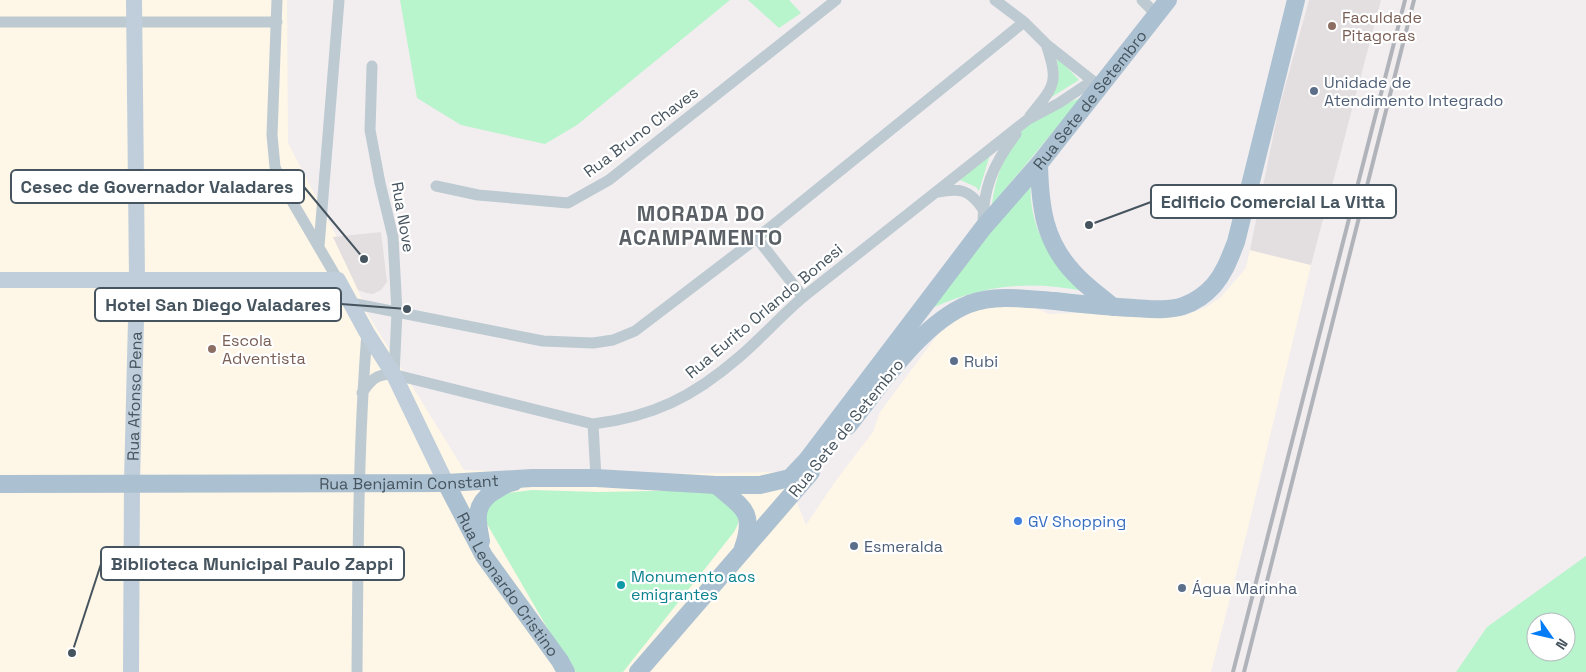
<svg xmlns="http://www.w3.org/2000/svg" width="1586" height="672" font-family="'Space Grotesk',sans-serif">
	<rect width="100%" height="100%" fill="#f2eeef"/>
	<path fill="#fef6e6" d="M0 0H287L288 143 337 237 367 313 464 470 600 475 785 472 806 525 837 479 873 432 880 412 938 334 957 320 977 310 997 305 1031 306 1049 314 1079 313 1150 317 1184 316 1206 307 1220 298 1246 268 1250 250 1311 265 1247 532 1211 672H0Z"/>
	<path fill="#e3dfe1" d="M1309 0H1381L1311 265 1250 250 1278 112Z
		M381 232 387 282 381 290 373 294 366 293 358 290 333 237Z"/>
	<path fill="#b8f4cc" fill-rule="evenodd" d="M400 0H730L577 125 545 144 461 125 417 98Z
		M748 0H789L801 13 779 28Z
		M1056 56 1079 80 1050 98C1060 81 1060 75 1056 56Z
		M1082 97 992 205C995 177 1008 141 1030 122 1040 114 1069 103 1082 97Z
		M991 151 979 191 976 187 958 179Z
		M1031 181C1029 202 1034 227 1046 246 1055 262 1072 276 1084 291 1029 280 984 285 932 308Z
		M532 490 598 492 707 490 722 494 739 516 738 524 734 532 623 672H576L570 667 487 524 484 517 490 502 508 493Z
		M1586 556V672H1456L1487 627ZM1536 622H1566V652H1536Z"/>
	<g fill="none" stroke-linecap="round" stroke-linejoin="round">
		<path stroke="#bdcad2" stroke-width="11" d="M277 0 272 135 275 167 286 191 338 280
			M995 0 1024 22 1046 44 1098 85
			M1142 0 1157 15
			M0 22H277
			M372 66 370 130 380 183 393 237 397 312 394 375
			M1030 116C1055 85 1059 83 1046 44
			M436 186 478 195 568 203 609 180 836 0
			M938 192C959 188 969 189 982 208
			M983 228C982 190 993 164 1016 134
			M757 238 803 297
			M319 246 339 0
			M351 303 543 341 593 343 613 340 635 331 757 238 1024 22
			M362 393C371 380 376 374 392 374L593 424C652 417 693 397 738 358 762 338 783 313 807 294 881 236 954 178 1027 120L1059 103 1092 81
			M593 424 596 478
			M357 672C358 559 358 446 367 333"/>
		<g stroke="#bfceda" stroke-width="16">
			<path d="M0 280H338L367 333 394 375 446 483"/>
			<path id="s1" d="M131 672 132 482 137 279 134 0"/>
		</g>
		<g stroke="#abc0d1" stroke-width="18">
			<path d="M1039 164C1040 207 1044 242 1075 274 1086 286 1100 296 1113 307"/>
			<path d="M848 426C879 387 921 323 969 304 996 294 1027 299 1055 301 1081 304 1108 307 1134 308 1150 309 1167 311 1183 306 1195 302 1206 294 1214 285 1225 272 1230 257 1236 242L1296 0"/>
			<path id="s2" d="M446 483 484 556 560 661 566 672"/>
			<path id="s3" d="M0 484 446 483 532 478H596L716 485H760L790 478 807 460 983 228 1039 164 1168 0"/>
			<path d="M716 485C742 507 756 511 743 548"/>
			<path d="M481 541C477 521 473 505 493 492 500 488 506 483 514 482"/>
			<path d="M638 672 811 472"/>
		</g>
		<path stroke="#b0b4ba" stroke-width="4" d="M1233 672 1405 0
			M1244 672 1414 0"/>
	</g>
	<g fill="#8d6e63" stroke="#fff" stroke-width="2">
		<circle cx="1332" cy="26" r="5"/>
		<circle cx="212" cy="349" r="5"/>
	</g>
	<g fill="#5c6f8a" stroke="#fff" stroke-width="2">
		<circle cx="1314" cy="91" r="5"/>
		<circle cx="954" cy="361" r="5"/>
		<circle cx="854" cy="546" r="5"/>
		<circle cx="1182" cy="588" r="5"/>
	</g>
	<circle fill="#3f7fe0" stroke="#fff" stroke-width="2" cx="1018" cy="521" r="5"/>
	<circle fill="#0f9aa8" stroke="#fff" stroke-width="2" cx="621" cy="585" r="5"/>
	<g text-anchor="middle" dominant-baseline="central" stroke-width="4.5" stroke-linejoin="round" paint-order="stroke">
		<g font-size="16" fill="#785e54" stroke="#fff" text-anchor="start">
			<text x="1342" y="17">Faculdade<tspan x="1342" dy="18">Pitagoras</tspan></text>
			<text x="222" y="340">Escola<tspan x="222" dy="18">Adventista</tspan></text>
		</g>
		<g font-size="16" fill="#4e5e75" stroke="#fff" text-anchor="start">
			<text x="1324" y="82">Unidade de<tspan x="1324" dy="18">Atendimento Integrado</tspan></text>
			<text x="964" y="361">Rubi</text>
			<text x="864" y="546">Esmeralda</text>
			<text x="1192" y="588">Água Marinha</text>
		</g>
		<g font-size="16" fill="#45545e" stroke="#fff">
			<text stroke="none"><textPath href="#s3" startOffset="1274">Rua Sete de Setembro</textPath></text>
			<text transform="translate(641 132) rotate(-37)">Rua Bruno Chaves</text>
			<text transform="translate(403 217) rotate(80)">Rua Nove</text>
			<text transform="translate(764 311) rotate(-40)">Rua Eurito Orlando Bonesi</text>
			<text stroke="none"><textPath href="#s1" startOffset="276">Rua Afonso Pena</textPath></text>
			<text transform="translate(846 428) rotate(-51)">Rua Sete de Setembro</text>
			<text stroke="none"><textPath href="#s3" startOffset="409">Rua Benjamin Constant</textPath></text>
			<text stroke="none"><textPath href="#s2" startOffset="119">Rua Leonardo Cristino</textPath></text>
		</g>
		<g font-size="16" fill="#366cbe" stroke="#fff" text-anchor="start">
			<text x="1028" y="521">GV Shopping</text>
		</g>
		<g font-size="16" fill="#0d838f" stroke="#fff" text-anchor="start">
			<text x="631" y="576">Monumento aos<tspan x="631" dy="18">emigrantes</tspan></text>
		</g>
		<g font-size="21" font-weight="bold" letter-spacing="1" fill="#5a6065" stroke="#fff">
			<text x="701" y="213">MORADA DO<tspan x="701" dy="24">ACAMPAMENTO</tspan></text>
		</g>
	</g>
	<path fill="none" stroke="#45545e" stroke-width="2" d="M364 259L304 187M1089 225L1151 202M407 309L341 304M72 653L101 564"/>
	<g fill="#45545e" stroke="#fff" stroke-width="2">
		<circle cx="364" cy="259" r="5"/>
		<circle cx="1089" cy="225" r="5"/>
		<circle cx="407" cy="309" r="5"/>
		<circle cx="72" cy="653" r="5"/>
	</g>
	<g fill="#fff" stroke="#45545e" stroke-width="2">
		<rect x="11" y="170" width="293" height="33" rx="5"/>
		<rect x="1151" y="185" width="245" height="33" rx="5"/>
		<rect x="95" y="288" width="246" height="33" rx="5"/>
		<rect x="101" y="547" width="303" height="33" rx="5"/>
	</g>
	<g font-size="18" text-anchor="middle" font-weight="bold" fill="#45545e">
		<text x="157" y="193">Cesec de Governador Valadares</text>
		<text x="1273" y="208">Edificio Comercial La Vitta</text>
		<text x="218" y="311">Hotel San Diego Valadares</text>
		<text x="252" y="570">Biblioteca Municipal Paulo Zappi</text>
	</g>
	<g transform="translate(1551 637) rotate(124)"><circle r="24" fill="#ffffff" stroke="#b5bbbf"/>
	<path d="M0-4L9 19L0 12L-9 19Z" fill="#047cf6"/>
	<text y="-8" font-size="14" font-weight="bold" text-anchor="middle" fill="#45545e">N</text>
	</g>
</svg>
